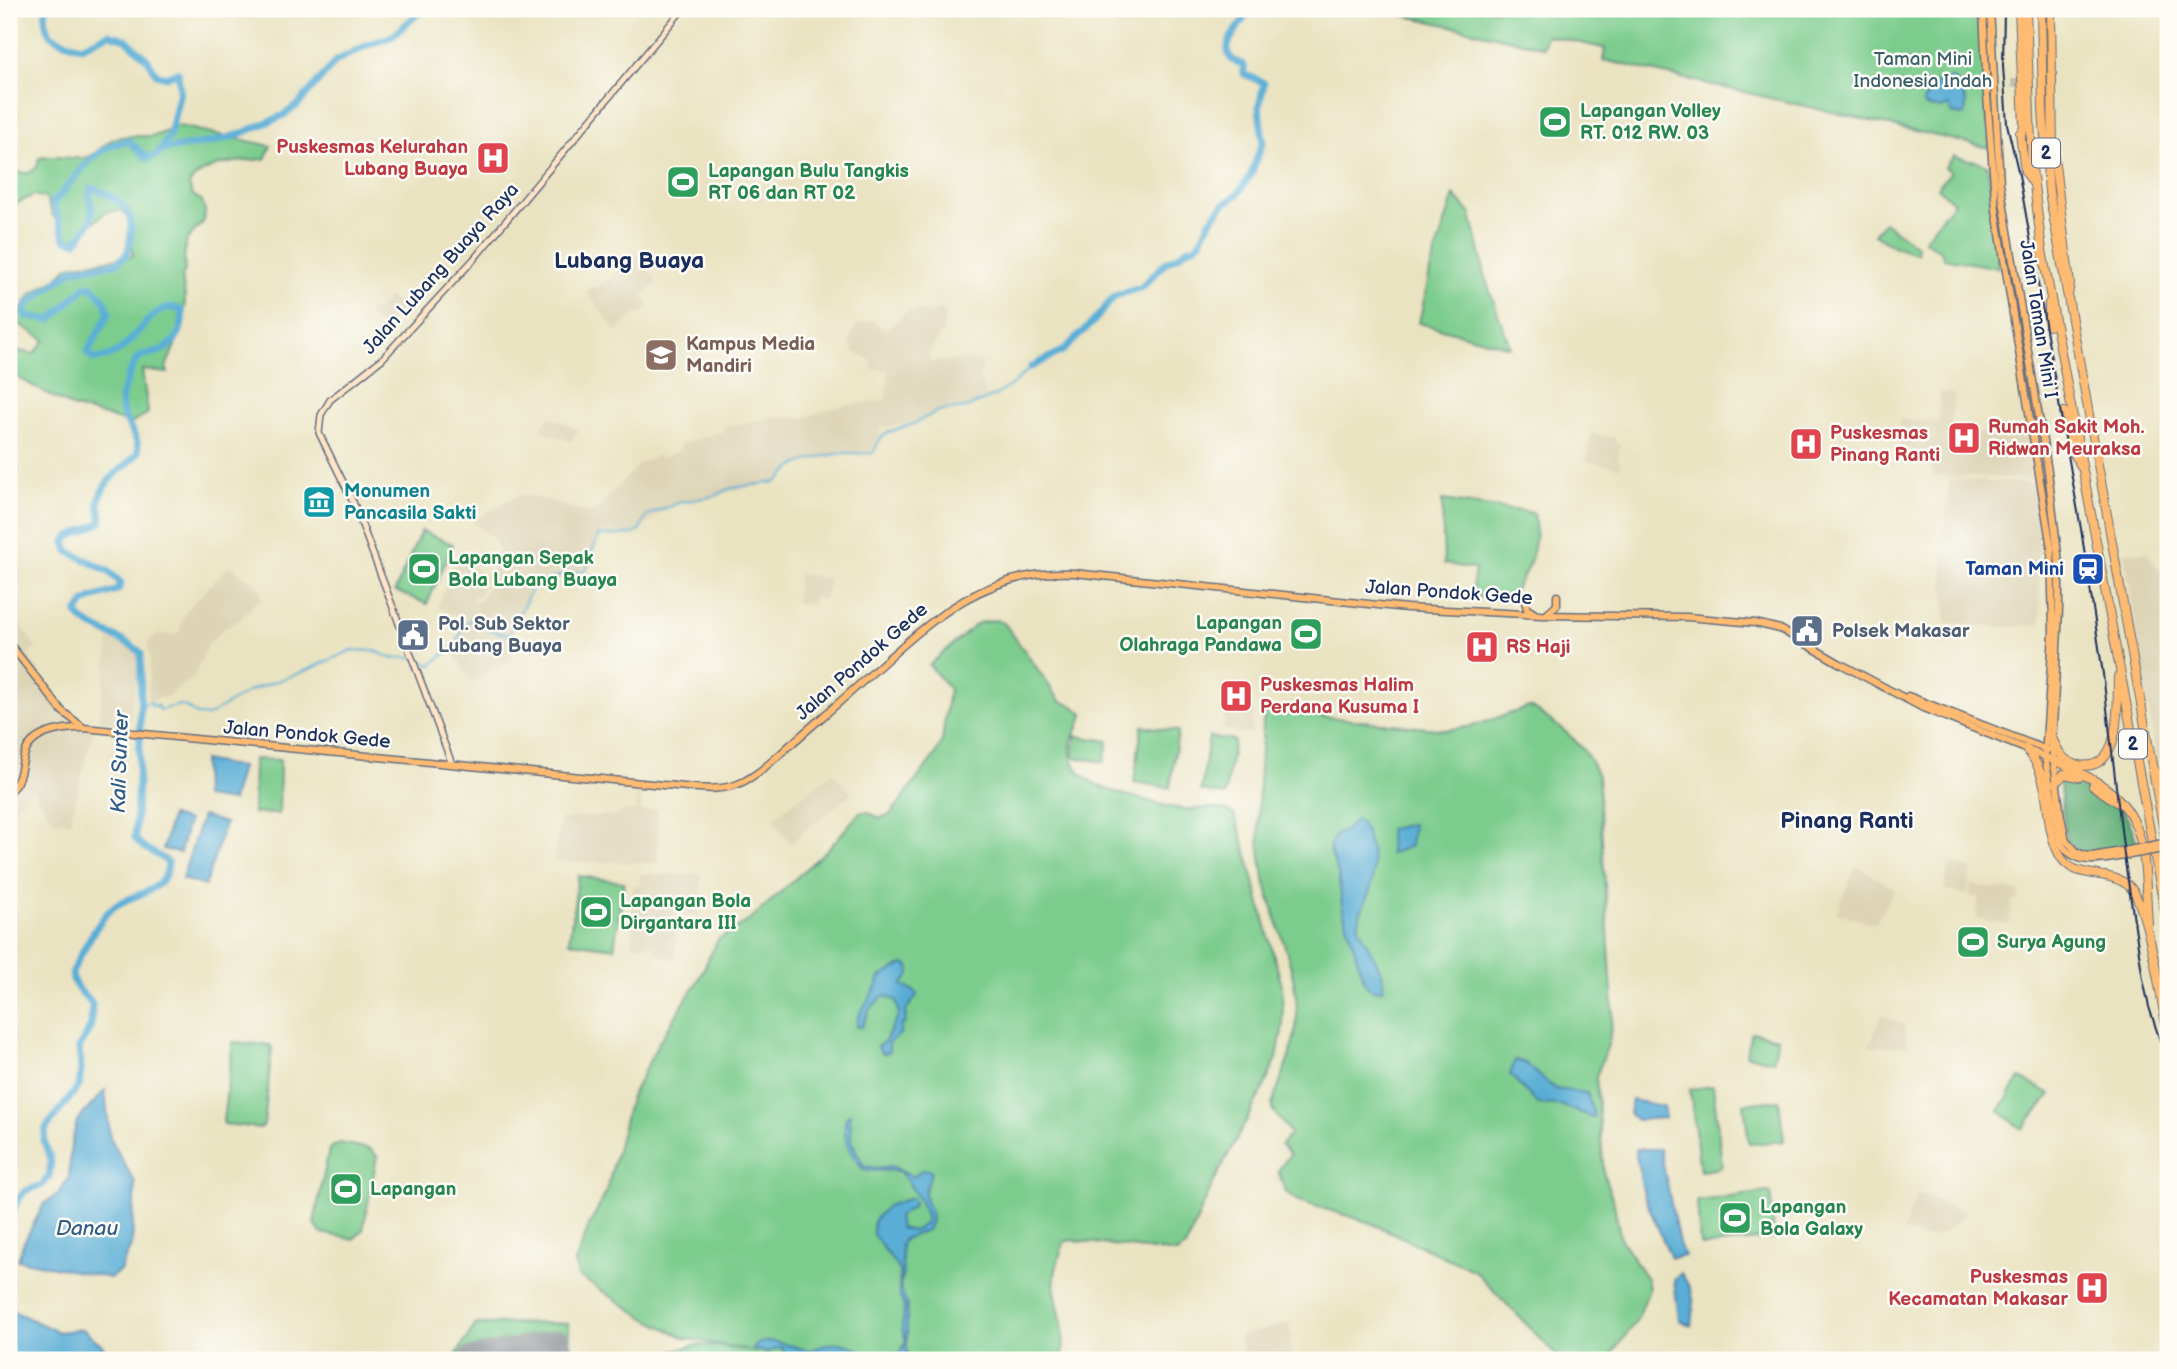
<svg xmlns="http://www.w3.org/2000/svg" width="2177" height="1369" font-family="'Balsamiq Sans',sans-serif">
	<rect width="100%" height="100%" fill="#fdfcf7"/>
	<filter id="ink" filterUnits="userSpaceOnUse"><feTurbulence type="fractalNoise" baseFrequency=".0143" numOctaves="2"/><feDisplacementMap in="SourceGraphic" scale="14" xChannelSelector="R" yChannelSelector="G"/><feConvolveMatrix kernelMatrix="1 2 1 2 8 2 1 2 1" color-interpolation-filters="sRGB"/></filter>
	<filter id="wash" filterUnits="userSpaceOnUse"><feTurbulence type="fractalNoise" baseFrequency=".00686" numOctaves="4" result="noise"/><feDisplacementMap in="SourceGraphic" scale="28" xChannelSelector="R" yChannelSelector="G"/><feGaussianBlur stdDeviation="1.57" result="paint"/><feColorMatrix in="noise" values="0 0 0 0 0 0 0 0 0 0 0 0 0 0 0 0 0 1.4 0 .05"/><feComposite in="paint" operator="in"/></filter>
	<g filter="url(#wash)">
		<rect width="100%" height="100%" fill="#eae3c1"/>
		<path fill="#ddd4b6" d="M634 251 658 283 642 296 649 307 639 315 637 313 616 331 586 292 594 287 596 288 629 264 626 258Z
			M389 297 403 309 385 330 367 315 372 309 376 312Z
			M941 308 945 315 942 333 929 352 930 361 971 360 982 362 980 382 987 397 965 409 949 408 913 423 880 427 878 444 869 453 851 452 799 463 781 480 666 506 638 534 602 532 596 541 589 569 539 579 535 582 510 636 517 643 510 665 502 663 472 683 454 654 467 618 437 608 460 549 475 555 471 566 487 576 479 596 475 595 470 610 474 602 480 601 492 575 494 559 499 549 492 537 472 523 490 510 508 500 524 495 548 500 582 511 596 510 640 463 658 455 661 458 680 450 679 444 724 431 723 427 779 417 803 418 838 406 886 400 888 370H873L870 359 854 352 849 340 857 325 872 320 884 329 899 321 907 310H919L930 313Z
			M1940 393 1954 394 1951 432 1990 433 1998 426 2030 435 2036 479 1933 476 1931 457 1899 446V419L1938 422Z
			M549 416 578 429 572 442 540 430Z
			M1591 433 1616 438V443L1621 444 1618 459 1621 460 1620 468 1586 461Z
			M1950 480 2035 483 2041 625 2002 627 1946 623 1942 545Z
			M2124 552H2147L2159 569 2168 572V782L2159 776Z
			M230 565 261 589V601L256 602 239 621 226 627 208 644 194 677 170 695 147 702 150 659 147 644 157 634 172 635 178 633 183 621 182 619 189 607Z
			M798 574 829 578 825 599 813 598 812 603H796Z
			M9 611 15 615 36 648 28 654 68 716 78 722 94 726 70 823 52 819 32 789 15 809H9Z
			M110 635 138 653 137 675 129 725 99 722Z
			M1226 705 1254 709 1251 734 1223 730Z
			M833 772 852 793 790 843 773 818Z
			M640 786 641 811 657 810 658 863 553 862 560 819 621 815V811H636V787Z
			M1949 864 1972 868 1967 895 1944 890Z
			M1856 866 1895 889 1875 924 1836 913Z
			M640 874H702L701 900 704 901V907H698V915H674L676 948 674 959 654 954 656 945H633V885H640Z
			M1971 885 2020 891 2018 901H2012L2009 924 1976 919 1979 897 1970 896Z
			M1881 1015 1904 1024 1908 1046 1869 1047Z
			M1917 1193 1966 1212 1949 1229 1941 1234 1932 1237H1918L1903 1231Z
			M1288 1323 1292 1338 1289 1340 1293 1360H1245L1239 1336Z"/>
		<path fill="#7bcc8d" stroke="#4b7e76" stroke-width="2" d="M1376 9H1982L1989 148 1603 60 1605 49 1603 48 1546 35 1543 47Z
			M174 125 271 146 265 159C240 161 205 162 189 184L192 194 202 201 205 211 204 221 187 239 184 257 185 270 182 278 185 298 184 323 166 367 168 373 142 370 148 413 131 423 72 407 9 373V349L34 354 45 340 14 321 30 295 56 279 69 266 133 256 130 221 122 210 106 212 71 242 52 214 46 198 34 195 9 207V172L29 173 37 167 39 158C54 155 68 159 83 158 98 156 103 142 116 138 138 132 153 144 174 125Z
			M1954 156 1988 165 1998 268 1943 258 1942 252 1924 240 1954 202 1937 188 1951 172 1945 167Z
			M1454 195 1471 214 1487 283 1510 347 1419 323 1431 267Z
			M1884 222 1918 247 1917 253 1895 247 1874 234Z
			M1442 500 1534 513C1540 551 1528 571 1507 601L1471 596 1475 569 1444 564Z
			M421 531 453 544 427 604 395 591Z
			M996 620 1004 623 1024 650 1060 701 1073 706 1083 714C1081 727 1070 736 1071 749 1071 785 1119 793 1145 800 1157 803 1170 808 1182 809 1200 811 1219 803 1234 815L1241 833 1282 986 1283 1025 1277 1058 1265 1085 1211 1187 1186 1246 1177 1253 1072 1240 1064 1242C1060 1256 1052 1275 1055 1290 1059 1320 1067 1327 1062 1360H781L766 1354 775 1360H639L696 1345 721 1346 757 1352 685 1338 645 1318 578 1276 575 1262 589 1226 606 1193 630 1099 658 1044 699 979 712 951 718 940 751 919 832 845 860 812H868L880 818 890 815 935 755 942 742 949 688 929 665 978 623Z
			M1529 707 1534 709C1563 729 1584 742 1598 776L1613 1010 1609 1042 1596 1077 1604 1175 1614 1204 1621 1240 1647 1279 1649 1290 1637 1320 1608 1360H1561L1475 1271 1371 1223 1299 1201 1286 1192 1278 1171 1290 1154 1281 1145 1291 1134 1272 1109V1104C1282 1076 1296 1046 1297 1016 1298 964 1270 916 1262 865 1254 813 1261 762 1264 710L1446 730 1473 726Z
			M1142 726 1178 731 1170 788 1134 782Z
			M1076 736 1108 741 1104 762 1073 757Z
			M1209 737 1234 740 1225 795 1201 791Z
			M254 759 280 760 279 814 253 813Z
			M578 876 624 882 614 948 569 942Z
			M1751 1032 1778 1038 1773 1061 1746 1055Z
			M233 1042 270 1045 272 1048 264 1125 261 1128 224 1124 223 1121Z
			M2020 1078 2051 1094 2022 1129 1999 1111Z
			M1713 1086 1722 1165 1720 1168 1700 1171 1690 1089Z
			M1779 1100 1784 1141 1749 1144 1744 1104Z
			M340 1143 370 1149 377 1156 363 1230 354 1239 321 1233 314 1223 329 1149Z
			M1768 1192 1771 1193 1773 1238 1703 1246 1700 1244 1697 1201Z
			M568 1323 571 1348 557 1360H453L476 1324Z"/>
		<path fill="#64b078" stroke="#40706b" stroke-width="2" d="M2075 775C2113 797 2127 803 2138 848L2084 855 2066 840 2059 778Z"/>
		<path fill="#5aaed6" stroke="#3a6e9a" stroke-width="2" d="M1953 78 1962 90 1966 103 1965 115 1951 113 1949 106 1941 109 1925 106 1923 102 1936 83Z
			M203 760 241 767 232 801 204 797Z
			M171 816 188 821 180 853 163 849Z
			M202 816 225 823 205 886 182 879Z
			M1357 819C1370 833 1377 868 1371 887 1367 901 1357 913 1359 928L1383 975V989C1375 991 1370 991 1365 984L1343 911 1338 874 1329 847 1336 834 1344 831Z
			M1413 824 1410 846 1390 854 1389 829Z
			M904 964 909 966 910 975 902 985 916 992 917 995 906 1010 905 1024 901 1025 900 1034 889 1043V1052L883 1054 877 1047 885 1041 899 1014 896 1000 883 996 869 1010 862 1027H857C857 1007 876 996 880 977Z
			M1515 1060 1525 1063 1555 1089 1587 1093 1595 1118 1560 1105 1538 1104 1510 1075Z
			M105 1090 110 1138 135 1183 132 1243 120 1271 110 1278 18 1260 23 1244 44 1204 59 1193 69 1177 71 1145 77 1121Z
			M1632 1100 1663 1106 1665 1118 1636 1120 1629 1113Z
			M850 1114 851 1141 864 1166 876 1168 891 1166 913 1177 922 1170H931C931 1178 926 1184 925 1192 924 1209 938 1208 927 1230L904 1239 901 1245 903 1274 900 1286 907 1306V1360H789L781 1347C770 1351 763 1355 753 1348 765 1333 793 1348 809 1350 824 1347 832 1340 848 1345 856 1347 862 1353 869 1355 878 1357 889 1354 899 1354L906 1342 902 1328 904 1307 899 1295 900 1271 873 1234V1226L874 1220 887 1206 911 1198 914 1203 911 1208 898 1216 900 1228 913 1231C918 1228 924 1226 926 1220 928 1211 906 1178 899 1171L864 1170C850 1155 842 1139 846 1118Z
			M1635 1149H1660L1679 1243 1684 1256 1671 1258 1644 1196Z
			M1681 1273C1695 1293 1695 1302 1692 1326L1679 1320 1674 1280Z
			M9 1309 58 1332 83 1329 102 1345 110 1360H9Z"/>
		<g fill="none" stroke-linecap="round" stroke-linejoin="round">
			<path stroke="#5aaed6" stroke-width="2" d="M140 705 151 702 152 706 157 705 159 710 180 705 186 707 197 715 208 716 251 690 305 671 352 650 375 651 394 659 405 657 417 659 431 665 456 645 462 629 470 619 495 631 509 635 534 584 573 572H585L598 536 635 534C642 530 642 521 648 515L681 502 715 496 731 488 776 482C784 478 787 469 797 465 810 459 830 454 845 453 855 452 863 455 873 453L880 439 888 432 914 424 938 411 966 408 996 395 1014 383 1031 367"/>
			<path stroke="#5aaed6" stroke-width="7" d="M160 150 212 142 238 135 282 116 298 105 336 61 365 46 393 36 423 9
				M1031 367 1064 350 1093 322 1115 296 1142 287 1165 263 1180 255 1185 250 1196 246 1202 238 1210 221 1223 205 1238 194 1251 174 1263 141 1259 107 1264 83 1244 74V65L1232 60C1218 42 1244 26 1248 9
				M9 1224 17 1201 25 1191 42 1185 49 1176 51 1161 44 1141 46 1128 79 1086 81 1070 79 1048 91 1026 92 1004C83 992 69 985 73 970 82 952 97 922 111 909 130 893 167 894 168 863 158 852 143 851 135 838L140 742 141 653C126 637 83 628 77 613L84 603 92 598 118 590 121 583 108 571 68 551 65 542 69 537 100 523C103 514 98 509 99 501 103 478 125 469 138 453 140 430 114 419 123 391 127 381 131 364 140 357 145 353 154 354 160 351 177 344 184 328 182 311 157 295 137 339 120 350 112 356 104 358 94 359L87 353 109 313 105 301 92 286 85 287 51 320 26 316 25 306 74 269 115 264 127 254C138 215 128 200 91 188 87 198 91 201 92 211 93 224 82 233 76 242L65 239 53 203C74 181 95 143 129 141L147 158 157 155 170 135 180 91 178 72 166 77 156 74 148 60 126 39 109 34 81 47C56 39 42 39 46 9"/>
			<path stroke="#828990" stroke-width="10" d="M502 1360 504 1353"/>
			<path stroke="#828990" stroke-width="26" d="M471 1360 558 1342"/>
		</g>
	</g>
	<g filter="url(#ink)">
		<g fill="none" stroke-linecap="round" stroke-linejoin="round">
			<path stroke="#c1bfad" stroke-width="8" stroke-dasharray="8 4" stroke-linecap="butt" d="M2015 79 2016 90"/>
			<defs>
				<path id="secondary" d="M452 764 354 504 319 433 321 415 330 400 382 359 474 259 683 9"/>
				<path id="primary" d="M1983 9 1987 95 1996 210 2051 548 2053 633 2045 757 2060 841C2075 871 2109 858 2135 854
					M1990 9 2000 183 2048 471 2059 563V610L2052 747 2061 817 2066 840 2077 852 2084 855 2092 856 2134 849
					M1525 602 1527 609 1534 613
					M1547 614 1557 605V596
					M9 643 62 711 84 728 663 785C684 786 711 792 732 786 755 780 778 755 796 740 821 718 847 696 872 673 933 618 986 569 1074 573L1407 608 1542 615 1687 617 1755 623 1780 629 1839 663 1923 708 2053 760
					M1908 696 2047 750
					M9 792C21 781 20 771 24 756 30 732 62 728 82 728"/>
				<path id="motorway" d="M2019 9 2024 125 2021 136
					M2026 9 2032 168 2042 250 2168 928
					M2041 9 2043 110 2049 192 2168 854
					M2051 9 2053 149 2070 284 2068 295
					M2020 133 2025 171 2033 183
					M2049 303V326
					M2064 412 2072 450 2082 468
					M2052 738C2058 751 2063 762 2078 765 2123 773 2117 705 2118 677
					M2026 749C2055 781 2041 819 2059 854 2073 882 2108 868 2129 886 2148 902 2162 1007 2168 1035
					M2053 760C2065 764 2076 771 2088 777 2152 810 2143 860 2148 923
					M2156 771 2160 777 2168 782
					M2056 783 2064 774 2079 777
					M2093 786 2120 804"/>
			</defs>
			<use href="#secondary" stroke="#636e81" stroke-width="8"/>
			<use href="#primary" stroke="#636e81" stroke-width="9"/>
			<use href="#motorway" stroke="#636e81" stroke-width="10"/>
			<use href="#secondary" stroke="#ffe4c6" stroke-width="5"/>
			<use href="#primary" stroke="#ffbb71" stroke-width="6"/>
			<use href="#motorway" stroke="#ffbb71" stroke-width="8"/>
			<path stroke="#1b2f5e" stroke-width="2" d="M2004 9 2003 66 2007 124 2019 175 2081 529 2103 674 2124 855 2143 979 2149 1007 2168 1065"/>
			<defs>
				<path id="primary-bridge" d="M2134 849 2168 842
					M2135 854 2168 848"/>
			</defs>
			<use href="#primary-bridge" stroke="#636e81" stroke-width="9" stroke-linecap="butt"/>
			<use href="#primary-bridge" stroke="#ffbb71" stroke-width="6"/>
		</g>
	</g>
	<defs>
		<symbol id="stadium-square" viewBox="-11 -11 22 22"><rect x="-9" y="-9" width="18" height="18" rx="4" fill="#2e9e5b" stroke="#fdfcf7"/><path d="M0-5a6.5 5 0 1 0 0 10a6.5 5 0 1 0 0-10ZM-3.5-1.8h7v3.6h-7Z" fill="#fff"/></symbol>
		<symbol id="hospital-square" viewBox="-11 -11 22 22"><rect x="-9" y="-9" width="18" height="18" rx="4" fill="#e0444e" stroke="#fdfcf7"/><path d="M-5-5h3v3.5h4V-5h3V5h-3V1.5h-4V5h-3Z" fill="#fff"/></symbol>
		<symbol id="university-square" viewBox="-11 -11 22 22"><rect x="-9" y="-9" width="18" height="18" rx="4" fill="#8d6e63" stroke="#fdfcf7"/><path d="M0-5L7-2L0 1L-7-2ZM-4 1L0 2.5L4 1V4Q0 6-4 4Z" fill="#fff"/></symbol>
		<symbol id="museum-square" viewBox="-11 -11 22 22"><rect x="-9" y="-9" width="18" height="18" rx="4" fill="#0f9aa8" stroke="#fdfcf7"/><path d="M0-6L6-3V-2H-6V-3ZM-5-1h2V3h-2ZM-1-1h2V3h-2ZM3-1h2V3H3ZM-6 4H6V6H-6Z" fill="#fff"/></symbol>
		<symbol id="station-square" viewBox="-11 -11 22 22"><rect x="-9" y="-9" width="18" height="18" rx="4" fill="#1a4fb4" stroke="#fdfcf7"/><path d="M-3-6H3Q5-6 5-4V2Q5 4 3 4L4.5 6H3L1.5 4h-3L-3 6H-4.5L-3 4Q-5 4-5 2V-4Q-5-6-3-6ZM-3.5-4v3h7v-3ZM-3.5 1v1.5H-2V1ZM2 1v1.5H3.5V1Z" fill="#fff"/></symbol>
		<symbol id="civic-square" viewBox="-11 -11 22 22"><rect x="-9" y="-9" width="18" height="18" rx="4" fill="#5c6f8a" stroke="#fdfcf7"/><path d="M-.6-6.5H3V-4.5H.6V-3L4-1V1h2V6H-6V1h2V-1L-.6-3ZM-1.2 2.5V6h2.4V2.5Z" fill="#fff"/></symbol>
	</defs>
	<g fill-rule="evenodd">
		<use href="#stadium-square" x="1536" y="103" width="38" height="38"/>
		<use href="#hospital-square" x="474" y="139" width="38" height="38"/>
		<use href="#stadium-square" x="664" y="163" width="38" height="38"/>
		<use href="#university-square" x="642" y="336" width="38" height="38"/>
		<use href="#hospital-square" x="1945" y="419" width="38" height="38"/>
		<use href="#hospital-square" x="1787" y="425" width="38" height="38"/>
		<use href="#museum-square" x="300" y="483" width="38" height="38"/>
		<use href="#stadium-square" x="405" y="550" width="38" height="38"/>
		<use href="#station-square" x="2069" y="550" width="38" height="38"/>
		<use href="#civic-square" x="1788" y="612" width="38" height="38"/>
		<use href="#stadium-square" x="1287" y="615" width="38" height="38"/>
		<use href="#civic-square" x="394" y="616" width="38" height="38"/>
		<use href="#hospital-square" x="1463" y="628" width="38" height="38"/>
		<use href="#hospital-square" x="1217" y="677" width="38" height="38"/>
		<use href="#stadium-square" x="577" y="893" width="38" height="38"/>
		<use href="#stadium-square" x="1954" y="923" width="38" height="38"/>
		<use href="#stadium-square" x="327" y="1170" width="38" height="38"/>
		<use href="#stadium-square" x="1716" y="1199" width="38" height="38"/>
		<use href="#hospital-square" x="2073" y="1269" width="38" height="38"/>
	</g>
	<g text-anchor="middle" dominant-baseline="central" stroke-width="5" stroke-linejoin="round" paint-order="stroke">
		<g fill="#fdfcf7" stroke="#5f6c8c" stroke-width="2">
			<rect x="2032" y="138.5" width="28" height="29" rx="5"/>
			<rect x="2119" y="729.5" width="28" height="29" rx="5"/>
		</g>
		<g font-size="18" font-weight="bold" fill="#1b2f5e">
			<text x="2046" y="153">2</text>
			<text x="2133" y="744">2</text>
		</g>
		<g font-size="19" fill="#385e6c" stroke="#fdfcf7">
			<text x="1923" y="59">Taman Mini<tspan x="1923" dy="22">Indonesia Indah</tspan></text>
		</g>
		<g font-size="19" font-weight="bold" fill="#27864d" stroke="#fdfcf7" text-anchor="start">
			<text x="1580" y="111">Lapangan Volley<tspan x="1580" dy="22">RT. 012 RW. 03</tspan></text>
			<text x="708" y="171">Lapangan Bulu Tangkis<tspan x="708" dy="22">RT 06 dan RT 02</tspan></text>
			<text x="448" y="558">Lapangan Sepak<tspan x="448" dy="22">Bola Lubang Buaya</tspan></text>
			<text x="1282" y="623" text-anchor="end">Lapangan<tspan x="1282" dy="22">Olahraga Pandawa</tspan></text>
			<text x="620" y="901">Lapangan Bola<tspan x="620" dy="22">Dirgantara III</tspan></text>
			<text x="1997" y="942">Surya Agung</text>
			<text x="370" y="1189">Lapangan</text>
			<text x="1760" y="1207">Lapangan<tspan x="1760" dy="22">Bola Galaxy</tspan></text>
		</g>
		<g font-size="19" font-weight="bold" fill="#be3a42" stroke="#fdfcf7" text-anchor="start">
			<text x="468" y="147" text-anchor="end">Puskesmas Kelurahan<tspan x="468" dy="22">Lubang Buaya</tspan></text>
			<text x="1988" y="427">Rumah Sakit Moh.<tspan x="1988" dy="22">Ridwan Meuraksa</tspan></text>
			<text x="1830" y="433">Puskesmas<tspan x="1830" dy="22">Pinang Ranti</tspan></text>
			<text x="1506" y="647">RS Haji</text>
			<text x="1260" y="685">Puskesmas Halim<tspan x="1260" dy="22">Perdana Kusuma I</tspan></text>
			<text x="2068" y="1277" text-anchor="end">Puskesmas<tspan x="2068" dy="22">Kecamatan Makasar</tspan></text>
		</g>
		<g font-size="19" fill="#1b2f5e" stroke="#fdfcf7">
			<text transform="translate(441 269) rotate(-48)">Jalan Lubang Buaya Raya</text>
			<text transform="translate(2038 319) rotate(81)">Jalan Taman Mini I</text>
			<text transform="translate(1449 593) rotate(4)">Jalan Pondok Gede</text>
			<text transform="translate(862 662) rotate(-41)">Jalan Pondok Gede</text>
			<text transform="translate(307 735) rotate(5)">Jalan Pondok Gede</text>
		</g>
		<g font-size="19" font-weight="bold" fill="#785e54" stroke="#fdfcf7" text-anchor="start">
			<text x="686" y="344">Kampus Media<tspan x="686" dy="22">Mandiri</tspan></text>
		</g>
		<g font-size="19" font-weight="bold" fill="#0d838f" stroke="#fdfcf7" text-anchor="start">
			<text x="344" y="491">Monumen<tspan x="344" dy="22">Pancasila Sakti</tspan></text>
		</g>
		<g font-size="19" font-weight="bold" fill="#164399" stroke="#fdfcf7" text-anchor="end">
			<text x="2064" y="569">Taman Mini</text>
		</g>
		<g font-size="19" font-weight="bold" fill="#4e5e75" stroke="#fdfcf7" text-anchor="start">
			<text x="438" y="624">Pol. Sub Sektor<tspan x="438" dy="22">Lubang Buaya</tspan></text>
			<text x="1832" y="631">Polsek Makasar</text>
		</g>
		<g font-size="21" font-style="italic" fill="#315b88" stroke="#fdfcf7">
			<text transform="translate(120 762) rotate(-88)">Kali Sunter</text>
			<text x="87" y="1228">Danau</text>
		</g>
		<g font-size="23" font-weight="bold" fill="#1b2f5e" stroke="#fdfcf7">
			<text x="629" y="261">Lubang Buaya</text>
			<text x="1847" y="821">Pinang Ranti</text>
		</g>
	</g>
	<rect width="2177" height="1369" fill="none" stroke="#fdfcf7" stroke-width="35"/>
</svg>
